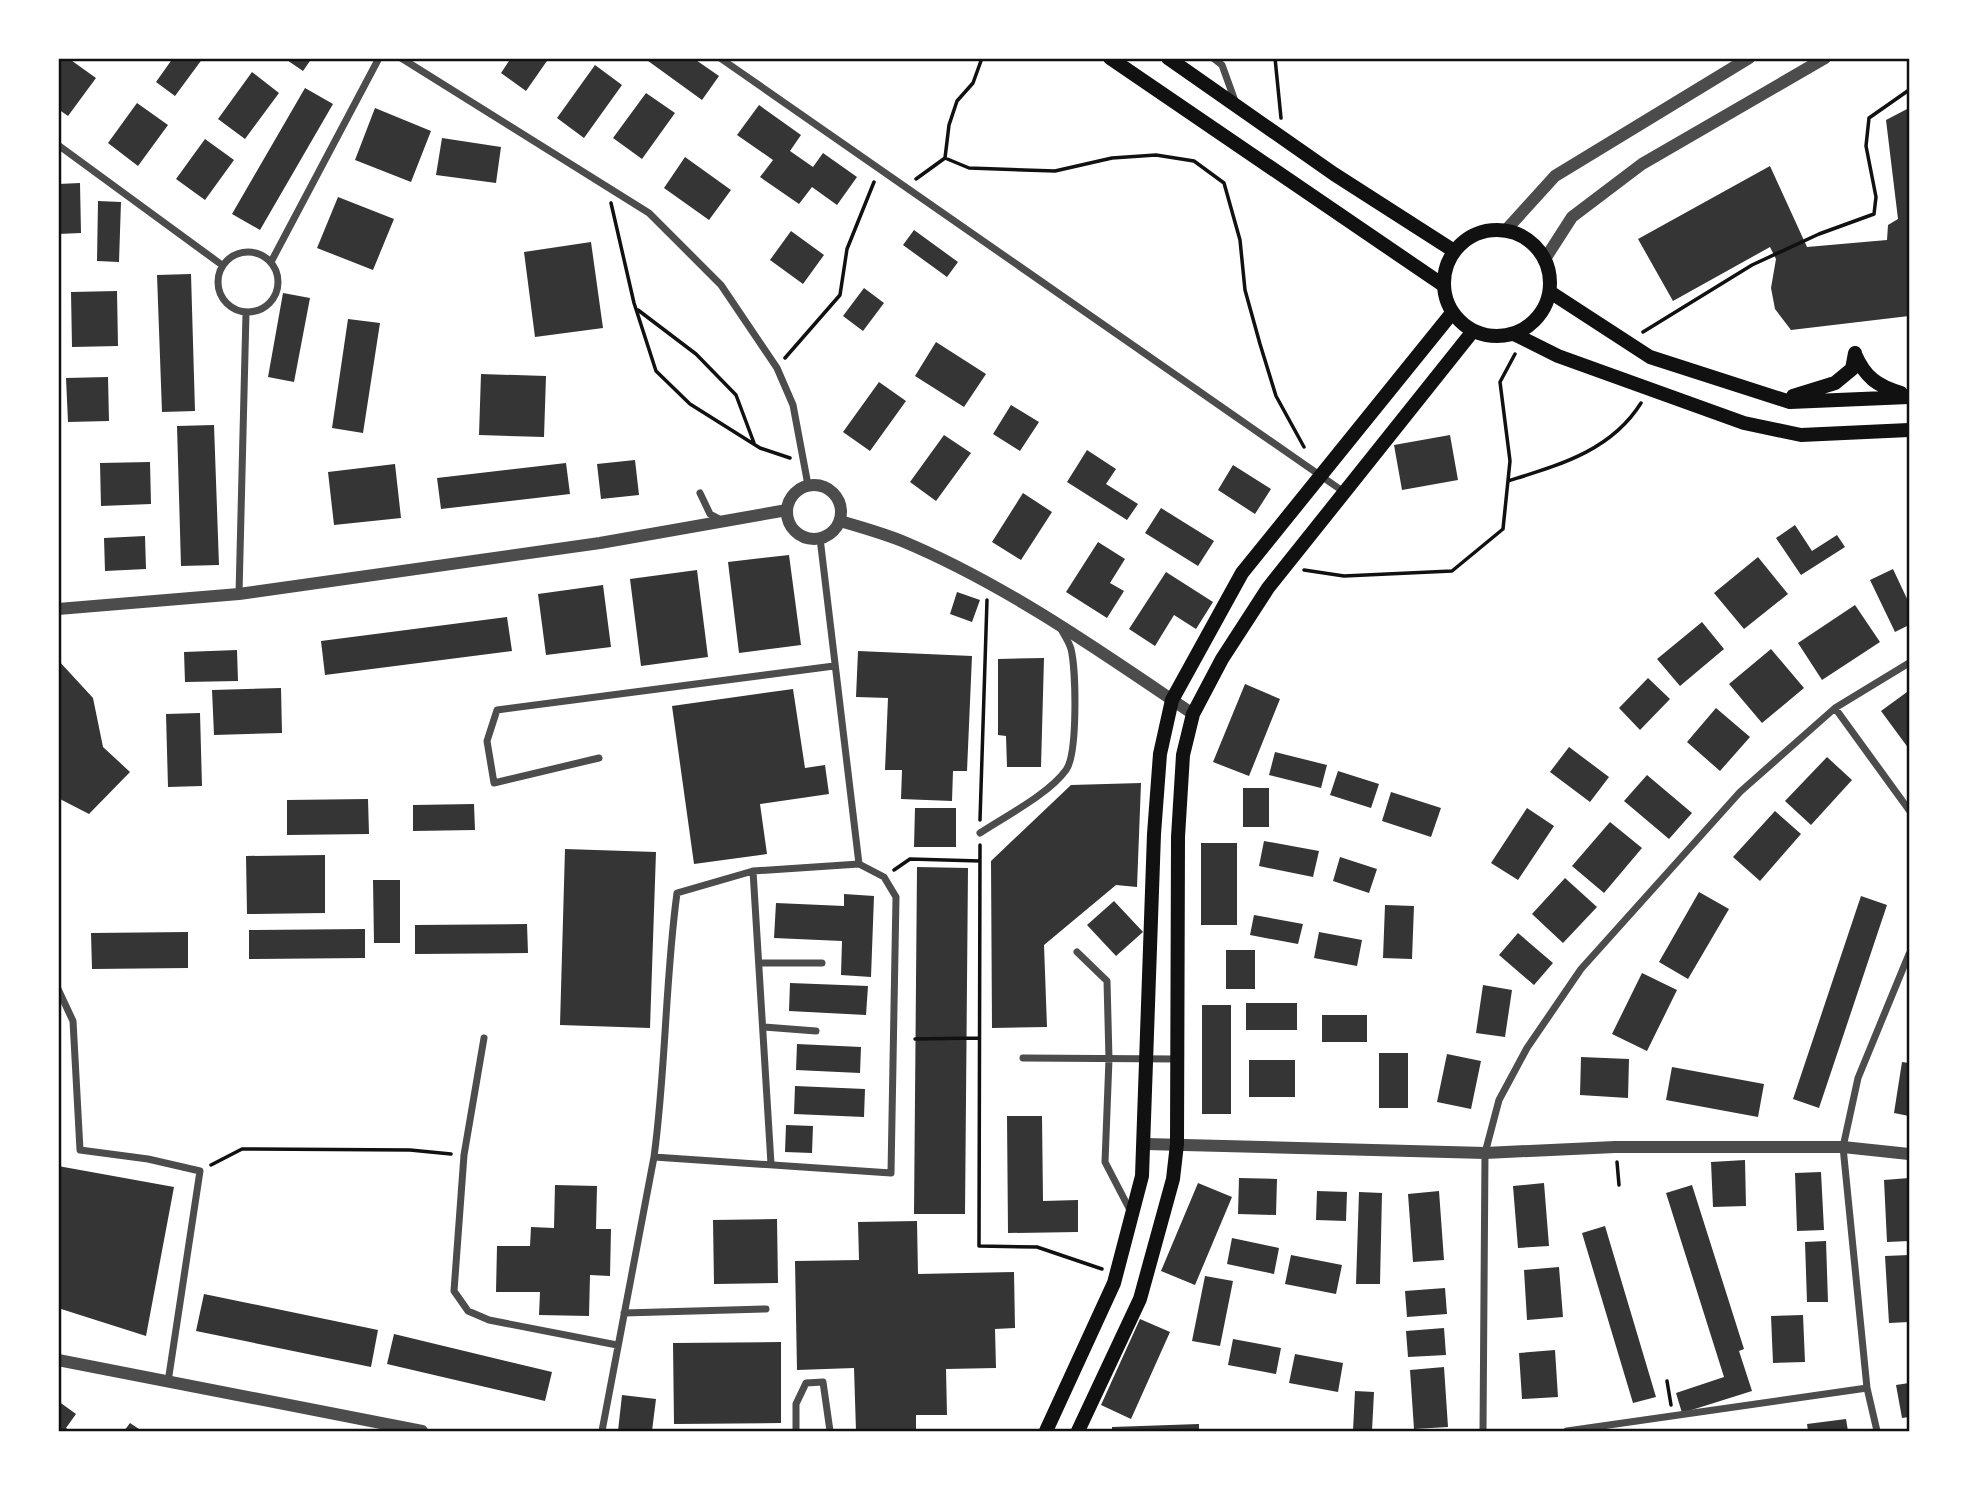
<svg xmlns="http://www.w3.org/2000/svg" width="1967" height="1489" font-family="Rubik,sans-serif">
	<rect width="100%" height="100%" fill="#fff"/>
	<path fill="#353535" d="M59 58H68L96 78 68 116 58 109Z
		M173 58H203L175 96 156 82Z
		M284 58H312L303 71Z
		M511 58H549L526 91 501 73Z
		M644 58H693L719 76 702 100Z
		M595 65 622 85 584 138 557 118Z
		M252 72 279 93 245 139 218 119Z
		M305 88 333 104 260 230 232 214Z
		M646 93 675 113 642 159 613 138Z
		M137 103 168 125 138 166 108 143Z
		M759 105 801 135 790 151 813 167 823 153 857 177 837 205 812 187 799 204 760 177 773 160 737 135Z
		M375 108 431 131 411 182 355 160Z
		M1909 108V316L1791 330 1775 309 1771 288 1776 259 1770 247 1673 301 1638 239 1770 166 1807 247 1887 240 1888 225 1898 219 1886 120Z
		M442 138 501 147 496 183 436 175Z
		M205 139 234 160 205 200 176 179Z
		M685 157 731 190 709 220 664 188Z
		M80 183 81 233 58 234V184Z
		M338 197 394 219 373 270 317 248Z
		M98 201 121 202 119 262 97 261Z
		M914 230 958 262 947 277 903 245Z
		M791 231 824 255 803 284 770 260Z
		M591 242 603 328 535 337 524 252Z
		M191 274 195 411 162 412 157 275Z
		M864 288 884 303 863 331 843 316Z
		M117 291 118 346 72 347 71 292Z
		M283 293 310 298 294 382 268 377Z
		M348 319 380 323 363 433 332 428Z
		M936 342 986 374 964 407 915 376Z
		M481 374 546 376 544 437 479 435Z
		M108 377 109 421 68 422 66 378Z
		M879 382 906 401 870 451 843 432Z
		M1011 405 1039 422 1020 451 993 434Z
		M214 425 219 565 181 566 177 426Z
		M944 435 971 453 936 501 910 482Z
		M1450 435 1458 480 1402 490 1394 445Z
		M1087 450 1116 469 1106 484 1138 504 1127 520 1067 482Z
		M635 460 639 495 601 499 597 464Z
		M150 462 151 504 101 506 100 463Z
		M566 463 570 494 441 509 437 478Z
		M395 464 401 518 334 525 328 472Z
		M1233 465 1271 489 1255 514 1218 490Z
		M1023 493 1052 512 1021 560 992 542Z
		M1161 508 1214 541 1198 566 1145 533Z
		M1795 525 1812 551 1837 535 1845 547 1801 575 1776 538Z
		M145 536 146 569 105 571 104 538Z
		M1098 542 1125 559 1110 583 1124 591 1107 618 1066 592Z
		M789 555 801 645 739 653 728 562Z
		M1758 557 1788 594 1744 629 1714 593Z
		M1893 569 1909 603V625L1895 632 1870 580Z
		M697 570 708 657 641 666 630 579Z
		M1166 572 1213 602 1196 629 1174 615 1155 646 1129 629Z
		M603 585 611 647 546 655 538 594Z
		M957 592 980 600 972 622 950 614Z
		M1855 605 1880 642 1822 680 1798 643Z
		M507 617 512 651 325 675 321 641Z
		M1702 622 1724 649 1680 686 1657 659Z
		M1771 649 1804 688 1762 723 1729 684Z
		M237 650 238 681 185 682 184 652Z
		M858 651 972 656 967 771H953L952 801 901 799 902 770H885L888 698 856 697Z
		M1044 658 1041 767H1007L1006 736 998 735V659Z
		M58 660 93 698 103 747 130 772 89 814 58 798Z
		M1648 678 1670 699 1640 730 1619 708Z
		M1245 684 1280 699 1249 776 1213 762Z
		M281 688 282 733 214 735 212 690Z
		M793 689 805 768 825 765 829 794 760 804 767 854 694 864 672 706Z
		M1907 692 1909 695V749L1881 711Z
		M1716 708 1750 737 1720 771 1687 742Z
		M200 713 202 786 168 787 166 714Z
		M1569 747 1609 777 1590 802 1550 772Z
		M1275 752 1327 765 1321 788 1269 775Z
		M1827 757 1852 780 1811 825 1785 801Z
		M1338 771 1379 784 1371 808 1330 795Z
		M1647 775 1692 813 1669 839 1624 801Z
		M1141 783 1137 887 1116 885 1044 945 1047 1027 992 1028 991 861 1071 785Z
		M1243 788H1269V827H1243Z
		M1391 792 1441 808 1431 837 1382 821Z
		M368 799 369 834 287 835V800Z
		M474 804 475 830 413 831V805Z
		M915 808H956V847H914Z
		M1527 808 1554 826 1518 880 1491 863Z
		M1775 811 1801 834 1760 881 1733 857Z
		M1610 822 1642 848 1604 893 1572 866Z
		M1264 841 1319 851 1313 877 1259 866Z
		M1201 843H1237V925H1201Z
		M565 849 656 852 650 1028 560 1025Z
		M325 855V913L247 914 246 856Z
		M1340 857 1377 869 1369 893 1333 881Z
		M917 867 968 868 965 1214H914Z
		M1565 878 1597 907 1563 943 1532 914Z
		M373 880H400V943H374Z
		M1699 892 1729 909 1688 979 1659 962Z
		M844 894 874 896 871 977 841 975 842 941 774 938 776 903 844 906Z
		M1861 896 1887 905 1819 1108 1793 1099Z
		M1114 901 1143 932 1116 956 1087 925Z
		M1385 905 1414 906 1412 959 1383 958Z
		M1254 915 1303 924 1298 944 1250 935Z
		M527 924 528 953 415 954V925Z
		M365 929V958L249 959V930Z
		M188 932V968L92 969 91 933Z
		M1319 932 1362 940 1357 966 1314 958Z
		M1518 933 1553 963 1534 985 1499 955Z
		M1226 950H1255V989H1226Z
		M1642 973 1677 990 1647 1051 1612 1034Z
		M790 983 868 986 866 1015 789 1011Z
		M1483 985 1512 990 1505 1037 1476 1033Z
		M1246 1003H1297V1030H1246Z
		M1202 1005H1231V1114H1202Z
		M1322 1015H1367V1042H1322Z
		M797 1044 861 1047 860 1073 796 1070Z
		M1379 1053H1408V1108H1379Z
		M1447 1054 1481 1061 1471 1109 1437 1102Z
		M1581 1057 1629 1059 1628 1098 1580 1095Z
		M1249 1060H1295V1097H1249Z
		M1902 1062 1909 1063V1116L1894 1113Z
		M1672 1067 1764 1084 1758 1117 1666 1100Z
		M795 1086 865 1089 864 1117 794 1114Z
		M1007 1116H1042L1043 1201 1078 1200V1232L1008 1233Z
		M786 1125 813 1126 812 1153 785 1152Z
		M1745 1160 1746 1206 1713 1207 1711 1162Z
		M58 1166 174 1187 146 1336 58 1308Z
		M1821 1172 1824 1230 1797 1231 1795 1173Z
		M1239 1178 1277 1179 1276 1215 1238 1214Z
		M1909 1178V1241L1887 1242 1884 1180Z
		M1198 1183 1232 1197 1195 1285 1161 1271Z
		M1544 1183 1549 1246 1518 1248 1513 1186Z
		M555 1185 597 1186 596 1229H611L610 1276 590 1275 589 1316 539 1315 540 1292H496L497 1246H530L531 1227 554 1228Z
		M1692 1185 1744 1349 1739 1351 1752 1391 1682 1413 1676 1393 1724 1377 1666 1193Z
		M1317 1191 1347 1192 1346 1221 1316 1220Z
		M1439 1191 1444 1260 1413 1262 1408 1194Z
		M1359 1192 1382 1193 1380 1284H1356Z
		M777 1219 778 1283 714 1284 713 1220Z
		M917 1221 918 1274 1014 1272 1015 1328 995 1329 996 1368 946 1369 947 1415H916V1431H856L854 1368 797 1370 795 1261 859 1260 858 1222Z
		M1605 1226 1656 1397 1633 1403 1582 1233Z
		M1232 1238 1279 1248 1274 1274 1227 1264Z
		M1826 1241 1828 1302H1807L1805 1242Z
		M1291 1255 1342 1265 1336 1294 1285 1284Z
		M1909 1255V1322L1889 1323 1885 1256Z
		M1559 1267 1563 1317 1527 1320 1524 1270Z
		M1205 1276 1233 1281 1220 1346 1192 1341Z
		M1445 1288 1447 1314 1407 1317 1405 1291Z
		M204 1294 378 1330 371 1367 196 1331Z
		M1803 1315 1805 1362 1773 1363 1771 1316Z
		M1140 1319 1170 1332 1131 1419 1101 1405Z
		M1444 1328 1446 1355 1408 1357 1406 1331Z
		M394 1334 552 1372 545 1401 387 1364Z
		M1233 1339 1281 1348 1276 1374 1228 1365Z
		M781 1342V1423L674 1424 673 1343Z
		M1555 1350 1558 1397 1522 1399 1519 1353Z
		M1295 1354 1343 1363 1338 1392 1289 1383Z
		M1444 1367 1448 1427 1414 1429 1410 1370Z
		M1909 1383V1417L1902 1418 1896 1385Z
		M1355 1391 1374 1392 1372 1431H1353Z
		M622 1395 656 1399 652 1431H618Z
		M58 1401 76 1414 66 1428 70 1431H58Z
		M1846 1419 1848 1431H1808L1807 1424Z
		M130 1423 142 1431H124Z
		M1199 1424V1431H1112V1427Z"/>
	<g fill="none" stroke-linecap="round" stroke-linejoin="round">
		<path stroke="#111" stroke-width="3.5" d="M982 58 973 83 957 101 949 125 945 158 969 168 1055 171 1112 158 1156 155 1194 161 1224 183 1240 240 1245 290 1260 344 1276 396 1304 447
			M1275 58 1281 118
			M916 179 945 158
			M611 203 634 303 656 371 690 404 760 448 790 458
			M638 310 696 354 736 395 754 443
			M1643 332 1752 265 1819 234 1874 214 1876 197 1866 146 1869 118 1909 90
			M785 358 840 295 847 249 874 182
			M1508 481C1559 465 1611 451 1641 403
			M1304 570 1344 576 1452 571 1503 529 1510 461 1500 382 1515 354
			M980 820 987 600
			M980 845 979 1246 1037 1247 1102 1269
			M894 870 910 859 980 861
			M915 1039 978 1038
			M1617 1162 1619 1185
			M211 1165 242 1149 410 1150 451 1154
			M1667 1381 1671 1405"/>
		<path stroke="#4c4c4c" stroke-width="7" d="M401 58 649 213 721 285 777 368 793 405 808 485
			M720 58 1344 492
			M1213 58 1222 65 1235 101
			M58 145 222 265
			M218 282a30 30 0 1 1 60 0a30 30 0 1 1-60 0Z
			M271 262 379 58
			M700 493 710 514 723 521
			M239 594 246 313
			M1835 708 1909 810
			M599 758 494 783 487 741 497 710 834 666
			M980 833C1004 817 1049 794 1066 770 1078 754 1076 669 1071 649 1069 642 1064 635 1061 629
			M1077 952 1107 981 1109 1059 1105 1162 1131 1212
			M760 963H822
			M58 989 73 1021 80 1150 148 1159 200 1171 168 1382
			M764 1027 816 1031
			M484 1038 464 1155 454 1291 468 1311 489 1320 617 1345
			M1023 1058 1176 1059
			M654 1157C666 1069 665 981 677 893L753 871
			M771 1164 753 871 859 864
			M624 1313 766 1309
			M602 1431 654 1157 891 1173 896 897 884 877 859 864 820 538
			M796 1431V1404L806 1383 823 1382 830 1431
			M1483 1431 1485 1153 1499 1100 1527 1048 1581 969 1740 792 1835 708 1909 663
			M1567 1431 1867 1388
			M1877 1431 1867 1388 1843 1147 1858 1078 1909 954"/>
		<path stroke="#4c4c4c" stroke-width="12" d="M1506 230 1555 176 1749 58
			M1545 259 1572 217 1642 164 1825 58
			M787 512a27 27 0 1 1 54 0a27 27 0 1 1-54 0Z
			M840 521C861 527 882 533 902 541 1005 584 1100 651 1193 714
			M58 609 239 594 600 543 787 510
			M1146 1144 1485 1153 1615 1147H1843L1909 1154
			M58 1360 422 1431"/>
		<path stroke="#111" stroke-width="14" d="M1110 58 1443 285
			M1168 58 1334 174 1454 251
			M1444 283a53 53 0 1 1 106 0a53 53 0 1 1-106 0Z
			M1550 292 1650 357 1790 402 1909 397
			M1514 334 1558 356 1744 423 1801 435 1909 430
			M1855 354C1865 377 1877 386 1901 393
			M1793 396 1835 383 1852 369 1855 353
			M1046 1431 1114 1283 1142 1176 1154 834 1160 754 1172 700 1242 573 1452 313
			M1078 1431 1140 1299 1173 1179 1177 1144 1178 837 1183 755 1193 714 1222 659 1268 588 1473 331"/>
	</g>
	<rect width="1967" height="1489" fill="none" stroke="#ffffff" stroke-width="119"/>
	<rect x="60" y="60" width="1848" height="1370" fill="none" stroke="#111" stroke-width="2.5"/>
</svg>
